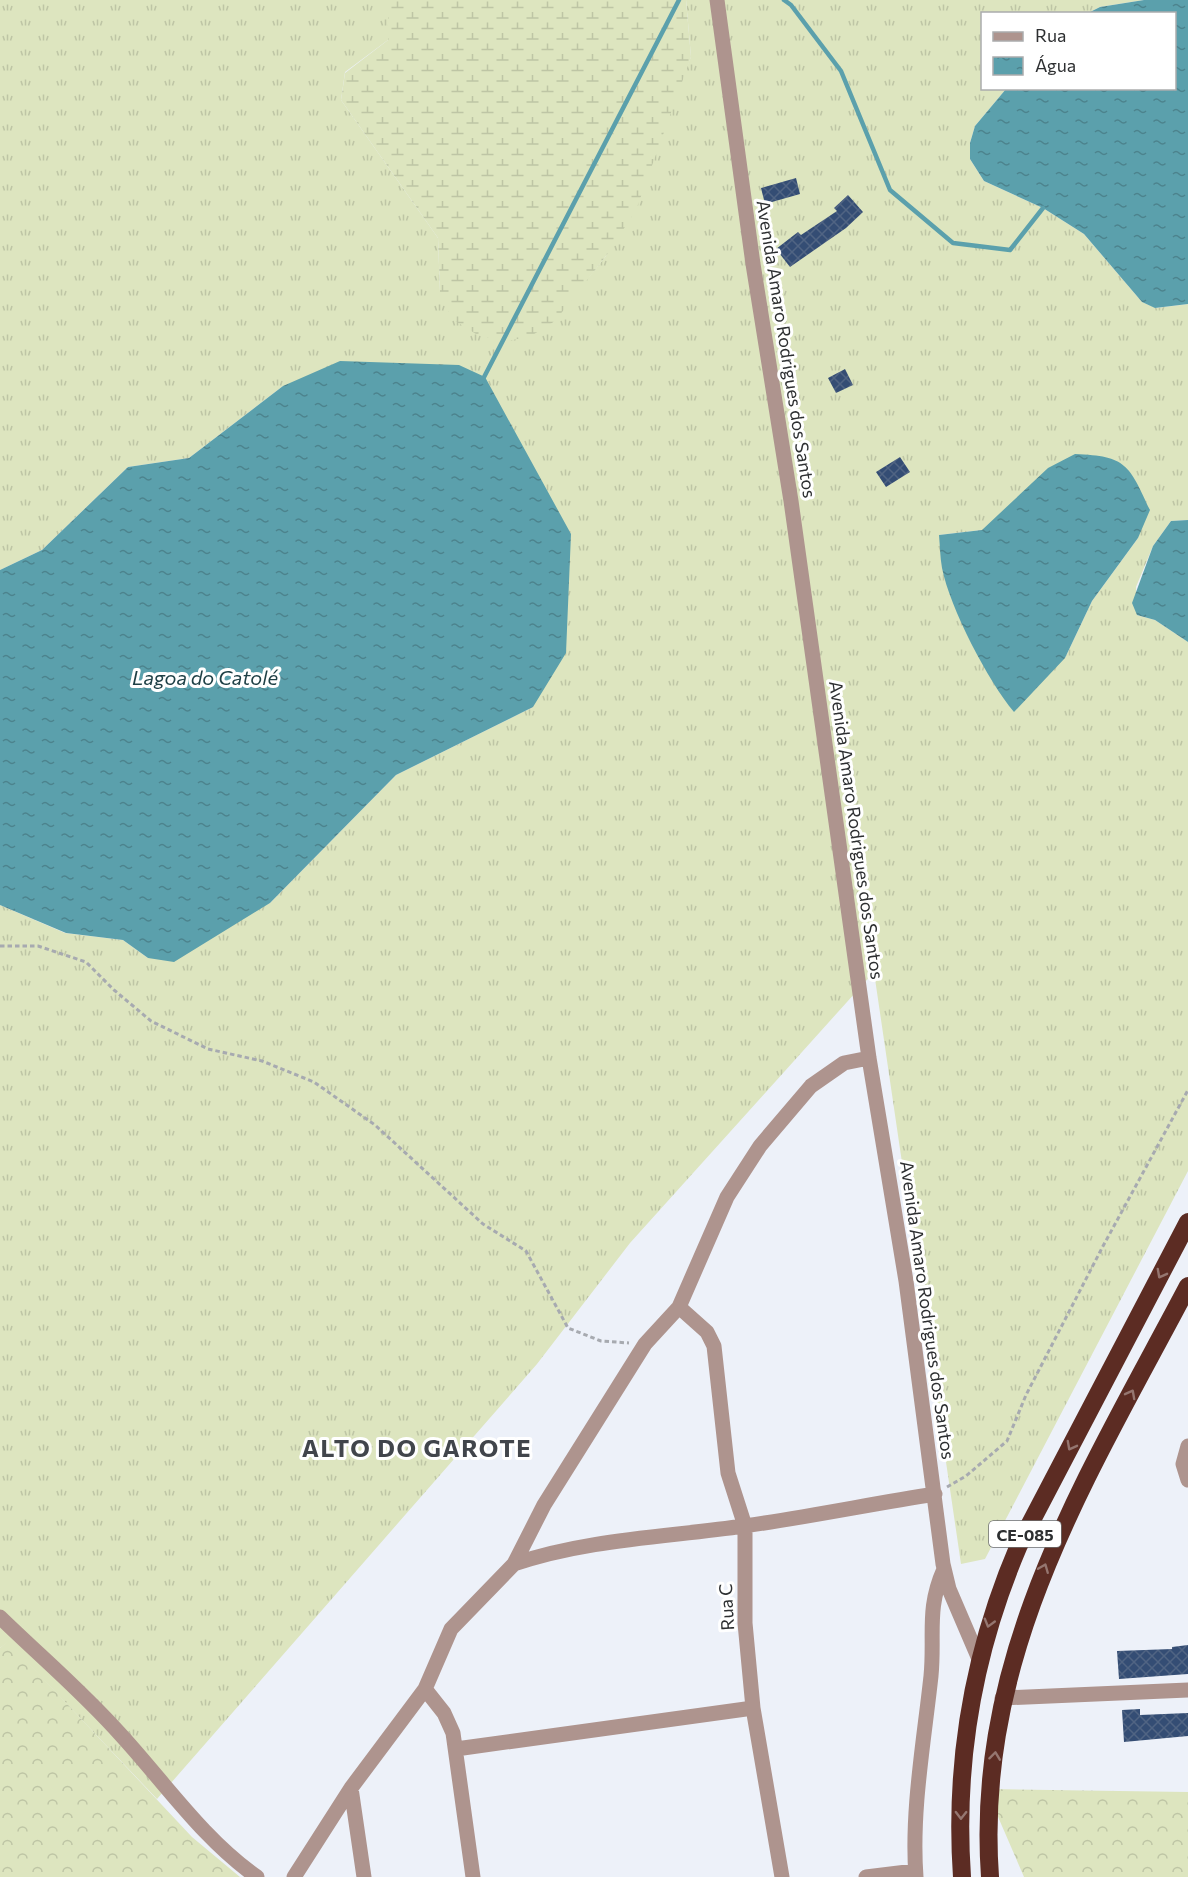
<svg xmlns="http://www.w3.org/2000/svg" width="1188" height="1877" font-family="Commissioner,sans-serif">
	<defs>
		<pattern id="grass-tufts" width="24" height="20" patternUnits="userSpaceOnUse" patternTransform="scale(1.5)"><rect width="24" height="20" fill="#dde5bf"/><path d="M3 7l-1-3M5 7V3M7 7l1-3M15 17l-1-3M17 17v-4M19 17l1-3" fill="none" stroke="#bec5a5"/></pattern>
		<pattern id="forest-crowns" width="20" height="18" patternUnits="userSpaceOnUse" patternTransform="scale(1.5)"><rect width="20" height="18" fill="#dde5bf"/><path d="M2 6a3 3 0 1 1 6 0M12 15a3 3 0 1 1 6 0" fill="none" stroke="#bec5a5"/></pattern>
		<pattern id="wetland-marsh" width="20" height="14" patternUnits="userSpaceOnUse" patternTransform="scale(1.5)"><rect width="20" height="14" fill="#dde5bf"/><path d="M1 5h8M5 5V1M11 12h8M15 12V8" fill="none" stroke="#bec5a5"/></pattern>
		<pattern id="water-ripples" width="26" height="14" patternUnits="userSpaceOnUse" patternTransform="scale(1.5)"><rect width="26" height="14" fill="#5ba0ac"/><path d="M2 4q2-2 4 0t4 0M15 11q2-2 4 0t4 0" fill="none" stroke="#4c838d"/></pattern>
		<pattern id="building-cross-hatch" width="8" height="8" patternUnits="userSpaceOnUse" patternTransform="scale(1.5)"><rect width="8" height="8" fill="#344d74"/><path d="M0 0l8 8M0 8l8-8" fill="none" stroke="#506483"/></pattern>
	</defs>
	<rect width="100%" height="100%" fill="#edf1f9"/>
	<path fill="url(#grass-tufts)" fill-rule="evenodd" d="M0 0H388V40L345 72 341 100 438 238 440 292 589 277 606 256 691 57 686 0H1144L1100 7 1088 13 982 14V88L1006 89 975 126 970 143V159L984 181 1043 208 1084 234 1142 302 1156 308 1188 304V520L1171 521 1153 546 1136 587 1137 615 1155 620 1188 642V1171L985 1559 961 1564 874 972 630 1243 537 1364 157 1799 8 1642 0 1648V905L65 933 123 940 148 958 270 903 396 775 533 707 283 386 189 458 128 467 42 550 0 570ZM982 530 1138 538 1092 601 1065 658 939 535Z"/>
	<path fill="url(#forest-crowns)" d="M8 1641 192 1837 240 1877H0V1648Z
		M986 1789 1188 1792V1877H1024Z"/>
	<path fill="url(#wetland-marsh)" d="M388 0H686L691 57 636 210 606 256 555 321 531 336 504 342 476 334 452 319 440 292 438 238 341 100 345 73 388 40Z"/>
	<path fill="url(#water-ripples)" d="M1144 0H1188V304L1155 308 1142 302 1084 234 1043 208 984 181 970 159V143L975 126 1006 89 1174 88V14L1088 13 1100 7Z
		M340 361 459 365 485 377 571 534 566 653 533 707 396 775 270 903 174 962 148 958 123 940 66 933 0 905V570L42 550 128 467 189 458 283 386Z
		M1075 454C1127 456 1129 465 1150 510L1138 538 1092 601 1065 658 1014 712C988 681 950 608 942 568 940 557 940 546 939 535L982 530 1048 468Z
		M1188 520V642L1155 620 1137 615 1132 603 1153 546 1171 521Z"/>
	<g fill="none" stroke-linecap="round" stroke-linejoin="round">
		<path stroke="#5ba0ac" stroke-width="4.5" d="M784 0 791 5 841 71 890 190 953 243 1010 250 1043 208
			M482 381 679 0"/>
	</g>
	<path fill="url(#building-cross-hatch)" d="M796 178 800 194 765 204 761 188Z
		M848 195 863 212 846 228 790 267 776 249 798 232 801 235 837 211 834 208Z
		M845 369 853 385 836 393 828 378Z
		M900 457 910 472 886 487 876 472Z
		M1188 1645V1674L1119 1679 1117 1651 1172 1649V1647Z
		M1140 1709V1715L1188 1713V1736L1124 1742 1122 1710Z"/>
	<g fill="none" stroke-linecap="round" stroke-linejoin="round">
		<path stroke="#a7aab0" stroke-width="3" stroke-dasharray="4.5 3" stroke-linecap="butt" d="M0 946H38L86 962 114 990 151 1021 208 1049 262 1061 314 1082 375 1125 483 1224 526 1251 568 1328 601 1341 629 1343
			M947 1487 966 1476 1007 1441 1026 1395 1102 1248 1188 1090"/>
		<path stroke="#ae948e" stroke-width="15" d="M717 0 753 264 791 501 869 1058 906 1281 943 1564 949 1589 979 1659
			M679 1307 707 1332 714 1346 728 1473 745 1526V1623L753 1708 782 1877
			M1188 1446 1183 1464 1188 1480
			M514 1564C587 1539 668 1537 744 1526 808 1517 871 1504 935 1494
			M0 1617C40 1656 84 1693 121 1735 165 1783 203 1839 257 1877
			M425 1689 444 1713 453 1733 473 1877
			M1002 1698 1188 1690
			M456 1749 753 1708
			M351 1788 364 1877
			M294 1877 351 1788 425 1689 451 1629 514 1564 544 1505 645 1344 679 1307 727 1197 760 1146 811 1086 844 1063 869 1058
			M866 1877 915 1871
			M916 1877C911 1812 924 1741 931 1676 935 1635 926 1609 944 1569"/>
		<path stroke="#5c2c23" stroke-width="18" d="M962 1877C954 1762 974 1650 1019 1545L1188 1222
			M990 1877C974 1653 1088 1476 1188 1286"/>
	</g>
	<defs><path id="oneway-chevron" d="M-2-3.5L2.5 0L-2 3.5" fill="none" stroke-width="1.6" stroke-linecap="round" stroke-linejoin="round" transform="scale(1.5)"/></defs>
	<g stroke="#957670">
		<use href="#oneway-chevron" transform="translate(1161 1274) rotate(118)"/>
		<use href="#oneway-chevron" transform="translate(1131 1394) rotate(-62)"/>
		<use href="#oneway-chevron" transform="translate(1071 1446) rotate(118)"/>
		<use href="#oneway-chevron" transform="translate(1044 1568) rotate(-68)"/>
		<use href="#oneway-chevron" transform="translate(989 1623) rotate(106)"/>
		<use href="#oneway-chevron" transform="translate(995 1756) rotate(-83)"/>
		<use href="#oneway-chevron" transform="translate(961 1815) rotate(91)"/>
	</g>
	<g text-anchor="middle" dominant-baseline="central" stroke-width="6" stroke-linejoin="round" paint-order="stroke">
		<rect fill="#fff" stroke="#6c6d6f" stroke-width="1.5" x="989" y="1521" width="72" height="26" rx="4.5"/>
		<g font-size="16" font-weight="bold" fill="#2d2f31">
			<text x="1025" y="1534">CE-085</text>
		</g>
		<g font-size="18" fill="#2d2f31" stroke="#fff">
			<text transform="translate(787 349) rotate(81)">Avenida Amaro Rodrigues dos Santos</text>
			<text transform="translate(857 830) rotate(82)">Avenida Amaro Rodrigues dos Santos</text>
			<text transform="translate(928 1310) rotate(82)">Avenida Amaro Rodrigues dos Santos</text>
			<text transform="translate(726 1607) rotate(-93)">Rua C</text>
		</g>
		<g font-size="20" font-style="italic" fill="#1d3f45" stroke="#fff">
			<text x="205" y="677">Lagoa do Catolé</text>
		</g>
		<g font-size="24" font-weight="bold" letter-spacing="1.5" fill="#41454b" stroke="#fff">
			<text x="417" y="1447">ALTO DO GAROTE</text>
		</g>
	</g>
	<rect x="981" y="12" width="195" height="78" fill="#ffffff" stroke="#abacad" stroke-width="1.5"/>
	<rect x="993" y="32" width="30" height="9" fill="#ae948e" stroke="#abacad" stroke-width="1.5"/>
	<text x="1035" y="42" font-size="18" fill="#2d2f31">Rua</text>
	<rect x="993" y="57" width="30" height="18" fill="url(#water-ripples)" stroke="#abacad" stroke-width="1.5"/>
	<text x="1035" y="72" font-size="18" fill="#2d2f31">Água</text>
</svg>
